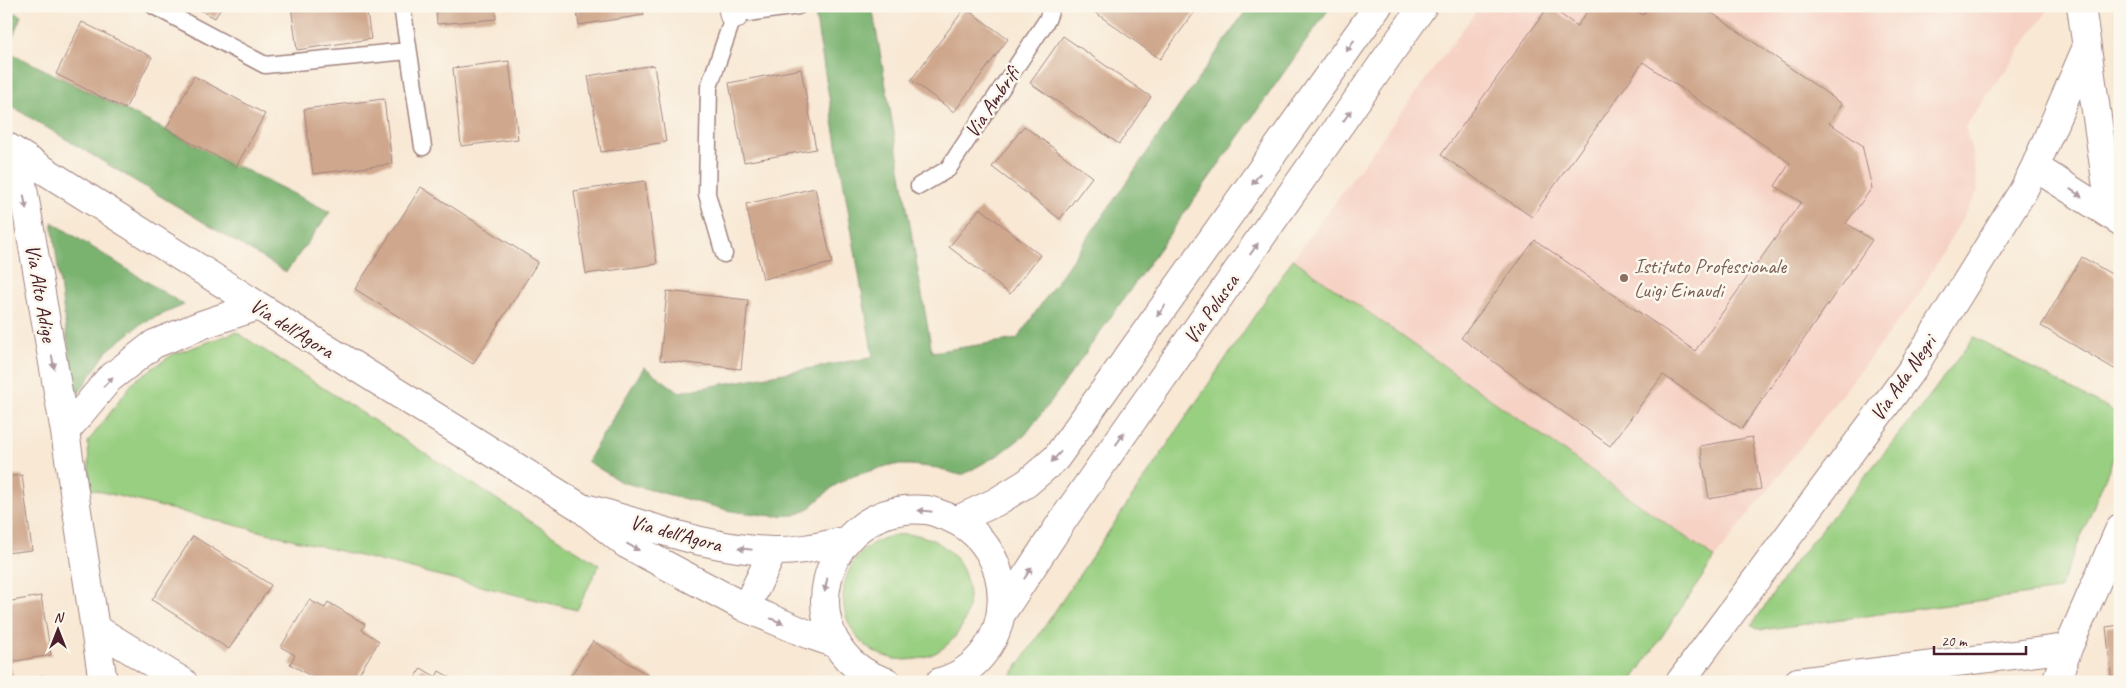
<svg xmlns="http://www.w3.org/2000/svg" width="2126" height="688" font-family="Caveat,sans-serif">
	<rect width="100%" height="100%" fill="#fbf7ec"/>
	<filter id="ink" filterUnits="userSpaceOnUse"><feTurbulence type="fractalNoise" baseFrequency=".02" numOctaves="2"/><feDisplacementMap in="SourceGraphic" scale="10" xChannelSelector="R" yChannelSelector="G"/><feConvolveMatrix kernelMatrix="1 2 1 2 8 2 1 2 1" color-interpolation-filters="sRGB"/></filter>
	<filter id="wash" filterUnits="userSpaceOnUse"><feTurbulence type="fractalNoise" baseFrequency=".0096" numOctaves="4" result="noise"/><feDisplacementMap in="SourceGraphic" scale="20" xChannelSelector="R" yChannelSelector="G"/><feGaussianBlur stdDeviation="1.12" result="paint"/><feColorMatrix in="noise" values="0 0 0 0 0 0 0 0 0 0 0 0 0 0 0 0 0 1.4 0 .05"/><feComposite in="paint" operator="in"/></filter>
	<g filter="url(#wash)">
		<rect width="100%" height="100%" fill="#f8e8d4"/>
		<path fill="#f6d2c5" d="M1480 6H2051L1965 127 1974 159 1978 191 1918 296 1715 558 1293 259Z"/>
		<path fill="#99cf81" stroke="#727756" d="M1293 259 1715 558 1631 682H1007Z
			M236 332 599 565 577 610 90 489 88 442 134 381 172 355Z
			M1974 337 2120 415V442L2059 590 1761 630 1752 625 1791 567 1919 410Z
			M843 597a63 63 0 1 1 126 0a63 63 0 1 1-126 0Z"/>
		<path fill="#7ab26f" stroke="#62684d" d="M864 6H872L932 352 1017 339 1249 6H1331L1052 400 1025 435 1000 454 964 474H956L938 468 911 465H890L850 477 834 486 807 510 795 515 773 516 731 511 621 482 587 461 644 367 679 392 873 357 815 14Z
			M6 9 21 16 7 51 330 212 286 272 6 103Z
			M52 222 184 305 142 323 107 351 75 399Z"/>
		<g id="blocks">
			<path fill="#cfa78d" d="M193 6H222L215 18Z
				M291 6H366L371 39 297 50Z
				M436 6H496V19L437 24Z
				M576 6H642L644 15 579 25Z
				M1096 6H1199L1160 59 1093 11Z
				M1549 6 1577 26 1591 6H1631L1643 15 1649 6H1702L1842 104 1829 123 1862 145 1872 188 1846 223 1872 240 1742 429 1663 375 1610 446 1461 338 1535 240 1695 351 1801 202 1775 186 1790 163 1643 62 1532 217 1441 155Z
				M965 8 1008 39 954 112 911 80Z
				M82 22 152 57 125 109 56 74Z
				M1063 36 1151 97 1119 144 1030 83Z
				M509 61 518 139 461 146 453 68Z
				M654 65 666 142 601 152 588 76Z
				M801 69 816 149 744 162 729 83Z
				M194 76 265 114 236 167 166 129Z
				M384 99 392 164 313 174 304 109Z
				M1024 126 1092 177 1060 219 992 167Z
				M645 181 657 264 586 274 574 191Z
				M421 187 538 262 473 364 355 289Z
				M815 188 832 263 763 279 746 204Z
				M980 208 1040 255 1010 294 949 247Z
				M2082 257 2120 279V367L2118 371 2041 326Z
				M667 291 748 300 741 369 660 360Z
				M1752 437 1761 489 1709 499 1700 446Z
				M22 475 32 550 6 553V477Z
				M193 536 271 585 229 649 152 600Z
				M41 596 51 655 10 662 14 682H6V602Z
				M309 600 325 608 328 602 365 624 362 630 379 641 354 682H321L290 664 295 655 281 647Z
				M2120 625V682H2112L2106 627Z
				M593 641 654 679 653 682H567Z
				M421 668 436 677 439 671 458 682H413Z
				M41 677 42 682H21V681Z"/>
		</g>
	</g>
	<g filter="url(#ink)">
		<use href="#blocks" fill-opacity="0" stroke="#a18480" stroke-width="1"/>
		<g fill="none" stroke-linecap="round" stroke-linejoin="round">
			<defs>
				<path id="service" d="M154 6 265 65 408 51
					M402 6 423 147
					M919 186 948 169 1047 20 1052 6
					M724 254 707 194 709 87 734 15 798 6"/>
				<path id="minor" d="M732 6 734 15
					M2081 6 2107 187 2112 205 2120 216
					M17 154 65 432 103 682
					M2035 167 2120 221
					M65 432 109 379 154 344 204 324 258 306
					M95 628 183 682
					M1680 682 1913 368 2023 191 2035 167 2086 49
					M1798 682 2068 648
					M2056 682 2068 648 2120 528"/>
				<path id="tertiary" d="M6 146 276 317 580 507 626 544 746 608 805 633 837 644
					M589 509C649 525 710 550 773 551 797 552 821 546 845 541
					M957 520 996 502 1027 483 1056 458 1378 6
					M746 608 773 551
					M1001 614 1065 517 1423 6
					M887 682C784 650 818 499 927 510 933 511 939 514 945 516 1022 543 1021 659 940 682"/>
			</defs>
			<use href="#service" stroke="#a18480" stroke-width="19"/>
			<use href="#minor" stroke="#a18480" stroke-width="30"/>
			<use href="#tertiary" stroke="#a18480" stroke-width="30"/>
			<use href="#service" stroke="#fff" stroke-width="16"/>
			<use href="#minor" stroke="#fff" stroke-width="28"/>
			<use href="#tertiary" stroke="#fff" stroke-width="28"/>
		</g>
		<defs><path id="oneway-solid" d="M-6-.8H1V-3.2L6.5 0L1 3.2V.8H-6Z" transform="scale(1.25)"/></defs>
		<g fill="#ae9aa0">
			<use href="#oneway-solid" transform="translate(1350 46) rotate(125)"/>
			<use href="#oneway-solid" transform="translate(1347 116) rotate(-55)"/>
			<use href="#oneway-solid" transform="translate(1256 179) rotate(125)"/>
			<use href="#oneway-solid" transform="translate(2076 193) rotate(33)"/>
			<use href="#oneway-solid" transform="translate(25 202) rotate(80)"/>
			<use href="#oneway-solid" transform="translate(1254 249) rotate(-55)"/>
			<use href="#oneway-solid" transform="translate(1161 311) rotate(126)"/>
			<use href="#oneway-solid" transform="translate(53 362) rotate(80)"/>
			<use href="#oneway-solid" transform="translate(108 382) rotate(-45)"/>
			<use href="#oneway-solid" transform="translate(1120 439) rotate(-55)"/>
			<use href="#oneway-solid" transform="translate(1056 457) rotate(132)"/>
			<use href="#oneway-solid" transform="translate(925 511) rotate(-174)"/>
			<use href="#oneway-solid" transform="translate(633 547) rotate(29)"/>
			<use href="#oneway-solid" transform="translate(745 549) rotate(-174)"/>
			<use href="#oneway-solid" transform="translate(1028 573) rotate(-57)"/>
			<use href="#oneway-solid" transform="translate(826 585) rotate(101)"/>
			<use href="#oneway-solid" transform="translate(777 621) rotate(23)"/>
		</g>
	</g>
	<circle fill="#8d6e63" stroke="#fbf7ec" stroke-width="2" cx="1624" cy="278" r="5"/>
	<g text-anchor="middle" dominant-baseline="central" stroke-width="5" stroke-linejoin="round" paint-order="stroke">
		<g font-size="21" fill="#4a1f2b" stroke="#fbf7ec">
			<text transform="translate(992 102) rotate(-56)">Via Ambrifi</text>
			<text transform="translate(41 293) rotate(80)">Via Alto Adige</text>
			<text transform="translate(1211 309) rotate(-55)">Via Polusca</text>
			<text transform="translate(292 328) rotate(32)">Via dell'Agora</text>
			<text transform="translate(1903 378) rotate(-55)">Via Ada Negri</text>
			<text transform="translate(676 533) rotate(15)">Via dell'Agora</text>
		</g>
		<g font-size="21" fill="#785e54" stroke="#fbf7ec" text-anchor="start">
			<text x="1634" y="266">Istituto Professionale<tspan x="1634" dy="24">Luigi Einaudi</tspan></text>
		</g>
	</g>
	<rect width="2126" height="688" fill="none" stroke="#fbf7ec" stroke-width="25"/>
	<g transform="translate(58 630)" stroke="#fbf7ec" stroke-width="4" paint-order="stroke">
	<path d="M0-4L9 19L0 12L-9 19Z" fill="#4a1f2b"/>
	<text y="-8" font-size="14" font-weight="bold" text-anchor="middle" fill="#4a1f2b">N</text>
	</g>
	<path d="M1934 646v8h92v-8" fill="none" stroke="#4a1f2b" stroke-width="2.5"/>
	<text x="1941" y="646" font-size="15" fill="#4a1f2b" stroke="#fbf7ec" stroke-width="4" paint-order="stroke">20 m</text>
</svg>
